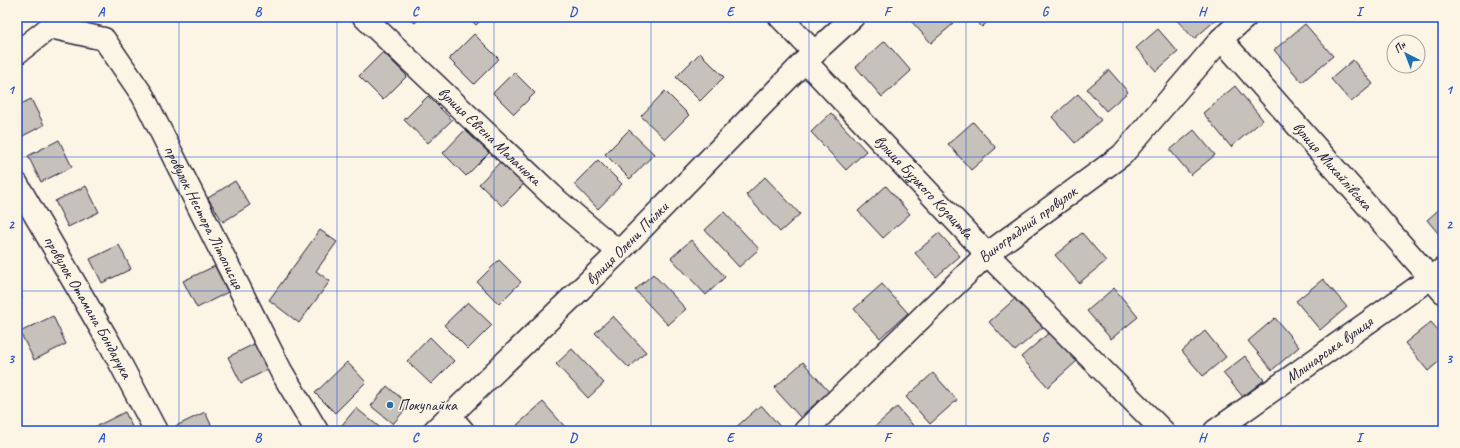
<svg xmlns="http://www.w3.org/2000/svg" width="1460" height="448" font-family="Caveat,sans-serif">
	<rect width="100%" height="100%" fill="#fcf5e5"/>
	<filter id="ink" filterUnits="userSpaceOnUse"><feTurbulence type="fractalNoise" baseFrequency=".025" numOctaves="2"/><feDisplacementMap in="SourceGraphic" scale="8" xChannelSelector="R" yChannelSelector="G"/><feConvolveMatrix kernelMatrix="1 2 1 2 8 2 1 2 1" color-interpolation-filters="sRGB"/></filter>
	<g filter="url(#ink)">
		<path fill="#c6c1bb" stroke="#22223b" d="M408 17H421L415 23Z
			M468 17H484L476 25Z
			M915 17H947L953 24 931 43 911 21Z
			M972 17H993L982 27Z
			M1174 17H1217L1218 18 1194 39Z
			M1305 24 1333 56 1302 82 1274 50Z
			M1158 29 1178 52 1156 71 1136 48Z
			M474 34 499 59 474 84 449 59Z
			M885 41 911 71 882 97 856 67Z
			M383 52 407 76 383 100 359 76Z
			M700 53 724 77 700 101 676 77Z
			M1353 60 1373 84 1351 102 1331 79Z
			M1109 70 1128 92 1106 111 1087 89Z
			M514 72 535 93 514 114 493 93Z
			M1235 86 1263 120 1231 147 1203 113Z
			M665 91 689 115 665 139 641 116Z
			M1078 94 1101 120 1075 143 1052 117Z
			M428 96 452 120 428 143 404 120Z
			M31 99 44 125 17 139V106Z
			M831 113 866 151 846 170 811 132Z
			M973 122 996 148 971 170 948 144Z
			M465 130 489 153 466 176 443 153Z
			M629 130 654 154 630 179 605 154Z
			M1194 130 1215 155 1191 175 1170 150Z
			M59 140 72 167 41 182 28 156Z
			M598 160 622 184 598 209 574 184Z
			M501 161 524 184 502 206 479 184Z
			M765 177 800 214 780 232 746 195Z
			M235 181 250 205 223 222 208 198Z
			M86 186 99 212 68 227 55 201Z
			M886 186 910 214 883 238 858 211Z
			M1443 206V239L1427 220Z
			M724 212 759 249 739 267 705 230Z
			M320 230 337 242 316 271 330 281 299 323 269 300Z
			M939 233 960 256 936 277 915 253Z
			M1082 233 1106 261 1079 283 1055 255Z
			M691 240 725 277 706 295 671 258Z
			M119 245 131 269 102 283 90 259Z
			M499 260 521 282 499 304 477 282Z
			M215 266 228 292 197 308 183 281Z
			M653 274 686 309 668 325 635 290Z
			M1323 279 1347 307 1320 330 1296 301Z
			M882 284 908 313 880 338 854 309Z
			M17 287 22 298 17 300Z
			M1114 288 1138 317 1111 339 1087 311Z
			M1018 296 1044 326 1015 351 989 322Z
			M468 302 492 325 468 349 444 325Z
			M53 316 66 344 34 360 20 332Z
			M613 316 646 352 629 368 595 333Z
			M1275 318 1299 347 1272 370 1248 341Z
			M1431 322 1443 336V358L1428 371 1405 343Z
			M1051 331 1077 361 1048 387 1021 357Z
			M1205 331 1226 357 1203 376 1182 351Z
			M430 337 454 361 431 384 407 361Z
			M258 342 271 368 241 383 228 357Z
			M572 349 604 383 588 398 556 364Z
			M1245 356 1264 380 1243 397 1223 373Z
			M347 362 366 382 335 413 315 393Z
			M803 362 829 392 800 417 774 388Z
			M933 373 957 400 930 424 906 397Z
			M387 386 409 405 393 424 371 406Z
			M543 402 566 428 563 431H523L517 425Z
			M761 405 784 431H736L734 429Z
			M897 407 918 431H870Z
			M356 408 383 430 382 431H337Z
			M125 412 134 431H87Z
			M205 412 214 431H176L174 427Z
			M1245 423 1252 431H1236Z"/>
		<g fill="none" stroke-linecap="round" stroke-linejoin="round">
			<defs>
				<g id="street">
					<path id="s1" d="M364 17 558 201 619 252"/>
					<path d="M780 17 815 53"/>
					<path id="s2" d="M1221 39 1443 292"/>
					<path id="s3" d="M17 53 50 27 104 39 143 96 281 371 317 431"/>
					<path id="s4" d="M805 61 987 254 1163 431"/>
					<path id="s5" d="M17 184 110 344 156 431"/>
					<path d="M450 416 463 431"/>
					<path id="s6" d="M805 431 987 254 1122 155 1221 39 1246 17"/>
					<path id="s7" d="M1215 431 1443 269"/>
				</g>
				<g id="secondary">
					<path id="s8" d="M434 431 619 252 805 61 853 17"/>
				</g>
			</defs>
			<use href="#street" stroke="#22223b" stroke-width="25"/>
			<use href="#secondary" stroke="#22223b" stroke-width="25"/>
			<use href="#street" stroke="#fcf5e5" stroke-width="22"/>
			<use href="#secondary" stroke="#fcf5e5" stroke-width="22"/>
		</g>
	</g>
	<path fill="none" stroke="#1d4ed8" stroke-width="1" stroke-opacity="0.55" d="M179 17V431M337 17V431M494 17V431M651 17V431M809 17V431M966 17V431M1123 17V431M1281 17V431M17 157H1443M17 291H1443"/>
	<circle fill="#1f6fb2" stroke="#fcf5e5" stroke-width="1.5" cx="390" cy="405" r="4"/>
	<g text-anchor="middle" dominant-baseline="central" stroke-width="3" stroke-linejoin="round" paint-order="stroke">
		<g font-size="16" fill="#22223b" stroke="#fcf5e5">
			<text stroke="none"><textPath href="#s1" startOffset="173">вулиця Євгена Маланюка</textPath></text>
			<text stroke="none"><textPath href="#s2" startOffset="169">вулиця Михайлівська</textPath></text>
			<text stroke="none"><textPath href="#s4" startOffset="173">вулиця Бузького Козацтва</textPath></text>
			<text stroke="none"><textPath href="#s3" startOffset="302">провулок Нестора Літописця</textPath></text>
			<text stroke="none"><textPath href="#s6" startOffset="304">Виноградний провулок</textPath></text>
			<text stroke="none"><textPath href="#s8" startOffset="269">вулиця Олени Пчілки</textPath></text>
			<text stroke="none"><textPath href="#s5" startOffset="142">провулок Отамана Бондарука</textPath></text>
			<text stroke="none"><textPath href="#s7" startOffset="140">Млинарська вулиця</textPath></text>
		</g>
		<g font-size="16" fill="#22223b" stroke="#fcf5e5" text-anchor="start">
			<text x="398" y="405">Покупайка</text>
		</g>
	</g>
	<rect width="1460" height="448" fill="none" stroke="#fcf5e5" stroke-width="44"/>
	<g transform="translate(1406 54) rotate(318)"><circle r="19" fill="#fcf5e5" stroke="#a5a1a1"/>
	<path d="M0-3L7 15L0 10L-7 15Z" fill="#1f6fb2"/>
	<text y="-6" font-size="11" font-weight="bold" text-anchor="middle" fill="#22223b">Пн</text>
	</g>
	<rect x="22" y="22" width="1416" height="404" fill="none" stroke="#1d4ed8" stroke-width="1.5"/>
	<g font-size="13" text-anchor="middle" font-weight="bold" fill="#1d4ed8">
		<text x="101" y="16">A</text>
		<text x="258" y="16">B</text>
		<text x="415" y="16">C</text>
		<text x="573" y="16">D</text>
		<text x="730" y="16">E</text>
		<text x="887" y="16">F</text>
		<text x="1045" y="16">G</text>
		<text x="1202" y="16">H</text>
		<text x="1359" y="16">I</text>
		<text x="11" y="94">1</text>
		<text x="1449" y="94">1</text>
		<text x="11" y="229">2</text>
		<text x="1449" y="229">2</text>
		<text x="11" y="363">3</text>
		<text x="1449" y="363">3</text>
		<text x="101" y="442">A</text>
		<text x="258" y="442">B</text>
		<text x="415" y="442">C</text>
		<text x="573" y="442">D</text>
		<text x="730" y="442">E</text>
		<text x="887" y="442">F</text>
		<text x="1045" y="442">G</text>
		<text x="1202" y="442">H</text>
		<text x="1359" y="442">I</text>
	</g>
</svg>
